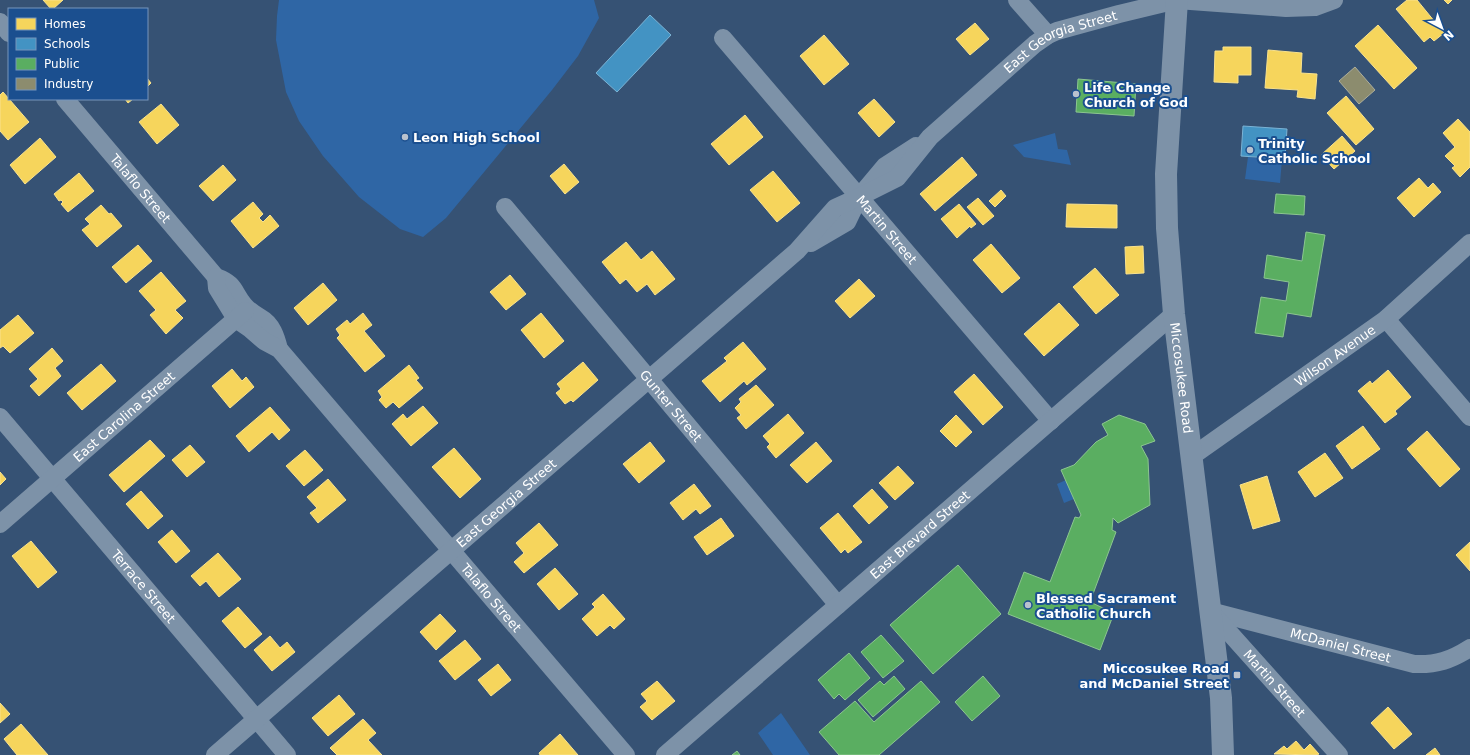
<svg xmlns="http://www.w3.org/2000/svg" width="1470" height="755" font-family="'DejaVu Sans',sans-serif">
	<rect width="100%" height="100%" fill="#365274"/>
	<path fill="#2f66a5" d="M279 0H594L599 18 578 56 552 90 446 218 423 237 400 229 359 197 323 156 299 121 286 92 276 40 277 16Z
		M1055 133 1058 149 1067 150 1071 165 1024 157 1013 145Z
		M1248 157 1282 159 1280 183 1245 179Z
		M1066 480 1074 499 1064 503 1057 484Z
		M781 713 810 755H773L758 733Z"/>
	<path fill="#f6d55c" stroke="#f9e28d" d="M43 0H63L53 9H51Z
		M1407 0H1417L1444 33 1434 41 1430 37 1424 42 1396 9Z
		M1444 0H1452L1448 4Z
		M975 23 989 39 970 55 956 39Z
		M1378 25 1417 68 1394 89 1355 46Z
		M824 35 849 64 824 85 800 56Z
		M1223 47H1251V75H1238V83L1214 82 1215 51H1223Z
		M1268 50 1302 53 1301 73 1317 74 1315 99 1297 97 1298 90 1265 88Z
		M147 78 151 83 147 87Z
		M3 92 29 122 8 140 0 131V95Z
		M1346 96 1374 129 1356 145 1327 113Z
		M125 99H133L128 103Z
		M874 99 895 122 879 137 858 113Z
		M161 104 179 125 157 144 139 122Z
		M745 115 763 137 729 165 711 144Z
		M1458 119 1470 132V167L1460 177 1452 168 1455 166 1445 156 1455 147 1443 133Z
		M1342 136 1355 151 1334 169 1321 155Z
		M40 138 56 157 25 184 10 165Z
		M962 157 977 175 935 211 920 194Z
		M564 164 579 182 565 194 550 176Z
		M223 165 236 180 213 201 199 186Z
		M773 171 800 203 777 222 750 190Z
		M79 173 94 191 68 212 61 204 63 202 61 200 59 201 54 194Z
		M1419 178 1428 188 1433 183 1441 192 1414 217 1397 198Z
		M1001 190 1006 196 995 207 989 201Z
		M978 198 994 216 983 225 967 207Z
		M253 202 263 214 259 218 263 222 270 215 279 226 253 248 231 221Z
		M959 204 976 224 971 228 970 226 957 238 941 219Z
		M1067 204 1117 205V228L1066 227Z
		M101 205 109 214 111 213 122 226 97 247 82 230 90 224 85 219Z
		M626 242 641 260 652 251 675 279 655 295 647 284 637 292 626 279 620 284 602 262Z
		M991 244 1020 278 1002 293 973 260Z
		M138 245 152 261 126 283 112 267Z
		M1143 246 1144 273 1126 274 1125 247Z
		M1095 268 1119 295 1096 314 1073 287Z
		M161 272 186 301 175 310 183 318 166 334 150 315 156 310 139 291Z
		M510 275 526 294 506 310 490 292Z
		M859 279 875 296 850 318 835 301Z
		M323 283 337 300 308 325 294 308Z
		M1059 303 1079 325 1044 356 1024 334Z
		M363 313 372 325 364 331 385 356 365 372 337 338 340 335 336 329 347 320 350 324Z
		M541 313 564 341 544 358 521 330Z
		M18 315 34 333 10 353 3 346 0 348V330Z
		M743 342 766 369 747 385 744 381 720 402 702 381 727 361 724 358Z
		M52 348 63 361 55 368 61 376 39 396 30 386 38 379 29 369Z
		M583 362 598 380 573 402 571 400 565 404 556 393 561 389 557 384Z
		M101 364 116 381 82 410 67 393Z
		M409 365 419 378 416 380 423 388 399 408 393 402 386 408 379 400 382 397 378 391Z
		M232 369 242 381 246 377 254 387 230 408 212 386Z
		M1388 370 1411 397 1395 411 1397 414 1385 423 1358 391 1370 381 1372 384Z
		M974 374 1003 407 983 425 954 392Z
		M756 385 774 405 746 429 737 418 741 415 735 408 741 402 739 399Z
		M423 406 438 423 411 446 392 424 403 414 407 419Z
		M270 407 290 430 279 440 272 432 249 452 236 436Z
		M788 414 804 433 776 458 767 447 770 444 763 436Z
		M956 415 972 432 956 447 940 431Z
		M1363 426 1380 449 1352 469 1336 446Z
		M1427 431 1460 469 1440 487 1407 449Z
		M150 440 165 456 124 492 109 475Z
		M650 442 665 461 639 483 623 464Z
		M816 442 832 461 807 483 790 465Z
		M190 445 205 462 187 477 172 460Z
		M454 448 481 479 460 498 432 467Z
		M305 450 323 470 304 486 286 466Z
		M1325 453 1343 478 1315 497 1298 472Z
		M898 466 914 483 895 500 879 483Z
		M0 472 6 479 0 485Z
		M1267 476 1280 521 1253 529 1240 485Z
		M328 479 346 500 318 523 310 513 317 508 307 497Z
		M694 484 711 506 700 514 696 509 683 520 670 503Z
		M872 489 888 507 869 524 853 506Z
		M141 491 163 516 148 529 126 504Z
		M838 513 862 542 848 553 845 549 841 553 820 528Z
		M721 518 734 536 707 555 694 537Z
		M539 523 558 545 524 573 514 562 524 553 516 543Z
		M172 530 190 551 176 563 158 542Z
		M31 541 57 572 38 588 12 556Z
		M1470 542V571L1456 555Z
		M218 553 241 579 219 597 206 581 200 586 191 576Z
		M555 568 578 594 559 610 537 584Z
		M603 594 625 619 614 629 610 625 597 636 582 619 595 607 592 604Z
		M238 607 262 634 245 648 222 621Z
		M440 614 456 631 436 650 420 632Z
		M270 636 280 648 287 642 295 652 272 671 254 650Z
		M465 640 481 659 455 680 439 661Z
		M498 664 511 680 491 696 478 680Z
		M657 681 675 701 652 720 640 707 647 701 641 694Z
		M339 695 355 714 328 736 312 718Z
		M0 703 10 714 0 723Z
		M1388 707 1412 734 1394 749 1371 723Z
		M363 719 376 733 368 740 382 755H337L330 748Z
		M21 724 48 755H17L4 739Z
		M560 734 578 755H540L539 753Z
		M1296 741 1304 750 1310 744 1319 754 1317 755 1274 754 1284 746 1287 749Z
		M1435 748 1440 755H1426Z"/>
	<path fill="#4393c3" stroke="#7bb3d5" d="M650 15 671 35 617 92 596 73Z
		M1243 126 1287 129 1285 159 1241 156Z"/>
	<path fill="#5aae61" stroke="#8cc690" d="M1078 79 1136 84 1134 116 1076 112Z
		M1276 194 1305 196 1304 215 1274 213Z
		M1306 232 1325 235 1311 317 1287 313 1283 337 1255 333 1261 297 1286 301 1289 282 1264 278 1267 255 1302 261Z
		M1119 415 1145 424 1155 441 1141 446 1148 459 1150 505 1118 523 1113 518 1112 530 1116 532 1090 602 1114 613 1100 650 1008 614 1024 572 1050 582 1075 517 1079 518 1081 515 1061 470 1074 465 1096 442 1108 435 1102 424Z
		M958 565 1001 614 933 674 890 625Z
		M881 635 904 661 883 678 861 652Z
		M849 653 870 678 845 700 839 694 834 699 818 680Z
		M894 676 905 689 873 717 858 700 880 681 884 685Z
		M983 676 1000 696 972 721 955 702Z
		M921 681 940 702 879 755H839L819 732 855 701 874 722Z
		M737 751 740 755H732Z"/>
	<path fill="#8c8c6e" stroke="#aeae9a" d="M1355 67 1375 90 1359 104 1339 81Z"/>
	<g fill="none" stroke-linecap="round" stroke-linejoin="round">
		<g stroke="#7d92a8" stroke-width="18">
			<path d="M1017 0 1048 35"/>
			<path d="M0 22 9 33"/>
			<path id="s1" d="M723 38 1051 421"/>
			<path id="s2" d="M65 99 216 277C236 284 233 292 244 305 249 311 254 314 261 318 272 324 276 337 279 349"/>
			<path id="s3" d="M505 207 838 605"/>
			<path d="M811 243 847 222 859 197 885 166 916 146"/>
			<path id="s4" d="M216 277 217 288 236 319 249 328 264 341 279 349 626 755"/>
			<path d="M1386 319 1470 417"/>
			<path id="s5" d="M0 417 287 755"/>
			<path id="s6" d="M1191 457 1386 319 1470 243"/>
			<path id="s7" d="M0 524 245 311"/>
			<path id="s8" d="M1210 611 1414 664C1437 665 1451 660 1470 648"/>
			<path id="s9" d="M1210 611 1339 755"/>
			<path id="s10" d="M215 755 797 251 835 208 859 197 897 178 930 137 1035 44 1048 35 1057 31 1119 14 1177 0 1286 8 1315 7 1334 0"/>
			<path id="s11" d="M665 755 1174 314"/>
		</g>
		<path stroke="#7d92a8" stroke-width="22" id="s12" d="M1177 0 1166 174 1167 228 1174 314 1221 698 1223 755"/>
	</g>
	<g fill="#b9c2ce" stroke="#1b4f8f" stroke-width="1.5">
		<circle cx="1076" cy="94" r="4"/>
		<circle cx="405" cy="137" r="4"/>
		<circle cx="1250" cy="150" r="4"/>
		<circle cx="1028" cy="605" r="4"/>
		<rect x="1233" y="671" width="8" height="8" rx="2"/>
	</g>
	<g text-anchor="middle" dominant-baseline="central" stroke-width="4" stroke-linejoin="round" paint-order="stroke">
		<g font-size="13" fill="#fff" stroke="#1b4f8f">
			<text stroke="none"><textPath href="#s10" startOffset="1113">East Georgia Street</textPath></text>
			<text stroke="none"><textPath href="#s2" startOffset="117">Talaflo Street</textPath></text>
			<text stroke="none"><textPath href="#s1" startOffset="252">Martin Street</textPath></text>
			<text stroke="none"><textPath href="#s6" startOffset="176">Wilson Avenue</textPath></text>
			<text stroke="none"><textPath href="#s12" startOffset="379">Miccosukee Road</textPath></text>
			<text stroke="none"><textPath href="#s3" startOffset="259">Gunter Street</textPath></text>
			<text stroke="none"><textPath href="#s7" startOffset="164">East Carolina Street</textPath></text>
			<text stroke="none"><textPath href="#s10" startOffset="385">East Georgia Street</textPath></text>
			<text stroke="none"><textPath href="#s11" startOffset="337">East Brevard Street</textPath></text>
			<text stroke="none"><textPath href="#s5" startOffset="222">Terrace Street</textPath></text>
			<text stroke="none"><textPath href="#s4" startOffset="427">Talaflo Street</textPath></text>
			<text stroke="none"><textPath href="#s8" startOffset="135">McDaniel Street</textPath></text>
			<text stroke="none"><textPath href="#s9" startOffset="97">Martin Street</textPath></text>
		</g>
		<g font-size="13" font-weight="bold" fill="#fff" stroke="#1b4f8f" text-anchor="start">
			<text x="1084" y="87">Life Change<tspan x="1084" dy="15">Church of God</tspan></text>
			<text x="413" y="137">Leon High School</text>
			<text x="1258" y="143">Trinity<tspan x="1258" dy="15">Catholic School</tspan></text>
			<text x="1036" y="598">Blessed Sacrament<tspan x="1036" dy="15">Catholic Church</tspan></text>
			<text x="1229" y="668" text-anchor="end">Miccosukee Road<tspan x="1229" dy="15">and McDaniel Street</tspan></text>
		</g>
	</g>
	<rect x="8" y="8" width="140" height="92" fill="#1b4f8f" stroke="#7695bc"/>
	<rect x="16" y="18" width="20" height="12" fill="#f6d55c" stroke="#7695bc"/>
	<text x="44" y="28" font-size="12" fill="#ffffff">Homes</text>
	<rect x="16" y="38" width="20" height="12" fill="#4393c3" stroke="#7695bc"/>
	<text x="44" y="48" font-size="12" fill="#ffffff">Schools</text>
	<rect x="16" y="58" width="20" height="12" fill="#5aae61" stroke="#7695bc"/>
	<text x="44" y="68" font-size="12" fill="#ffffff">Public</text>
	<rect x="16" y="78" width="20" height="12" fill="#8c8c6e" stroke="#7695bc"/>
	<text x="44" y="88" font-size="12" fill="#ffffff">Industry</text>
	<g transform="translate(1442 28) rotate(139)" stroke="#1b4f8f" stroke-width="3" paint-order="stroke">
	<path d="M0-3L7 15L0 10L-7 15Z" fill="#ffffff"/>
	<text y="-6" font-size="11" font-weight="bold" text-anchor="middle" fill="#ffffff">N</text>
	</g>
</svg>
